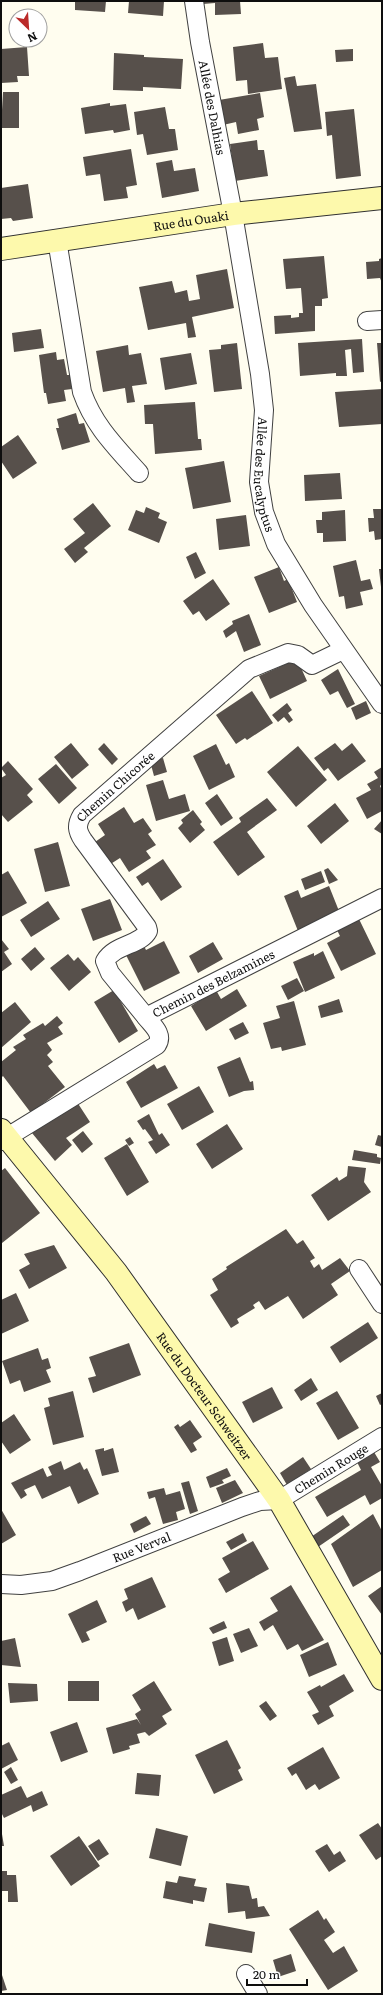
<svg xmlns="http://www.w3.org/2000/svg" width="383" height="1995" font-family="Literata,serif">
	<rect width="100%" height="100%" fill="#fffdef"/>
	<path fill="#57504b" d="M75 1H106L105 12 75 10Z
		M129 1H164L163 16 128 13Z
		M203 1H240L241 14 215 15V3L203 4Z
		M263 43 265 58 278 57 282 89 248 94 247 80 236 81 233 47Z
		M27 47 29 76H17L18 82 1 83V49Z
		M353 49V61L336 62 335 50Z
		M114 53 144 55V57L183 59 181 89 143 87V91L113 90Z
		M295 76 297 86 316 84 322 129 294 132 284 78Z
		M3 92H19V128H1Z
		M260 93 264 117 257 119 259 130 238 134 236 122 223 125 219 100Z
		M110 103V106L126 104 130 130 114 133 113 130 85 134 81 108Z
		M165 107 169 129H175L178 150 147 155 143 134 137 135 134 112Z
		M354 109 361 176 336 179 332 135 327 136 325 112Z
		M257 140 258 150H264L268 176 235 181 230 144Z
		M131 149 137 185 126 187 128 198 104 201 100 174 86 176 83 157Z
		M172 160 174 171 195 168 199 191 162 198 156 163Z
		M28 184 33 218 13 221 11 218 1 219V188Z
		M324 256 328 298 322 299V306H315V331L275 334 274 316 291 315V318L299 317V313H303L301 288 286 289 283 259Z
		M382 258V283L380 278 367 279 366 262 379 261V259Z
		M227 269 234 308 192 317 196 337 188 338 186 323 148 330 139 287 172 281 175 293 187 290 189 301 200 299 196 275Z
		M41 329 44 348 14 352 12 333Z
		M362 339 364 372 353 373 351 349 345 350 347 376H336V373L300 376 298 343Z
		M237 343 242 389 214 392 209 350 221 349V345Z
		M377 343H382V381L380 382Z
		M128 345 129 355 141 353 147 384 132 386 135 402 127 403 125 388 103 392 96 351Z
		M56 352 57 360 64 359 67 375H70L72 389 64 390 66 401 48 404 46 393H44L39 355Z
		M191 353 197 384 165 390 160 358Z
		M382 389V424L339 427 335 392Z
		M195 402 198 439H201L202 450 155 454 153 424H145L144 405Z
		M76 413 79 424 84 423 90 442 62 450 56 428H59L57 419Z
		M18 435 37 463 13 479 1 461V447Z
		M224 461 231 502 193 509 185 468Z
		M340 473 342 499 305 501 304 475Z
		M93 503 111 526 84 548 88 552 75 563 64 549 85 533 73 519Z
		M146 507 160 513 158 518 167 522 159 543 128 530 136 510 144 513Z
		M373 509H382V539L375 540 374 531 369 532 368 518H374Z
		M345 510 346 541 323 542V533H317L316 520H322V512Z
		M246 515 250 546 219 550 216 519Z
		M196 552 206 573 195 579 186 557Z
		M356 560 361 581 370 579 373 589 360 592 363 605 346 609 344 596 339 597 333 566Z
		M279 567 284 581 288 579 297 602 269 613 254 577Z
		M379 569H382V587H381Z
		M213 579 230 604 206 621 199 611 193 615 183 601Z
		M249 614 261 645 244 652 236 631 226 638 223 631 233 624 232 621Z
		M297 659 307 681 270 699 259 676Z
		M338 669 355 704 347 708 338 691 330 695 321 680Z
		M252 691 273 723 247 740 245 738 236 744 216 715Z
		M366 701 371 713 356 720 351 708Z
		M287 703 292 710 288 713 293 720 289 723 284 717 278 722 272 715Z
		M71 743 89 765 72 779 54 757Z
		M104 743 118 759 112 765 98 749Z
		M335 743 342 751 352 743 366 761 338 781 328 768 324 771 314 758Z
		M216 744 226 765 229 763 235 777 209 790 193 756Z
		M298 746 327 780 296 807 267 772Z
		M163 758 167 772 154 776 150 761Z
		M8 761 33 789 27 795 33 802 8 822 1 814V778L6 775 1 768Z
		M56 764 77 788 59 804 38 779Z
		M382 767V784L380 786 382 790V811L367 819 356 798 371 790 367 784 378 778 374 772Z
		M163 780 169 799 185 794 190 811 156 821 146 785Z
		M217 794 233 818 221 826 205 803Z
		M267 798 277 810 247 832 265 857 238 876 213 842 241 822 239 818Z
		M335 803 349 821 321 844 307 826Z
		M124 807 134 823 143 818 152 831 148 834 156 845 146 851 151 858 129 872 120 858 109 865 95 842 105 835 98 824Z
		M193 810 202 822 200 824 205 830 190 843 178 828 183 823 181 820Z
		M382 820V834L374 829Z
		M58 842 70 886 45 892 34 849Z
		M163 859 182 887 161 901 148 882 142 886 136 877Z
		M328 868 338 880 329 884 324 870Z
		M8 871 27 903 1 917V875Z
		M321 871 325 882 305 890 301 879Z
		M329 886 341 916 298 931 284 896 298 890 301 898Z
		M110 899 122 930 93 941 81 909Z
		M48 901 60 919 31 937 20 920Z
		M359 919 376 954 341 971 327 943 340 936 337 930Z
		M1 939 9 949 4 952 12 964 1 972Z
		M164 941 180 973 144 991 124 951 142 942 146 950Z
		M213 942 223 959 198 973 189 956Z
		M35 947 45 959 31 971 21 959Z
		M323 951 335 978 305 992 293 962 314 953V956Z
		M68 954 74 961 78 957 91 972 69 991 50 968Z
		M297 978 304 991 288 1000 281 986Z
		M237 989 247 1006 206 1031 191 1006 216 990 221 999Z
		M114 990 138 1031 119 1043 94 1002Z
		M339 999 343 1012 321 1018 318 1006Z
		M294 1001 306 1045 282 1051 281 1047 271 1049 263 1023 280 1018 276 1006Z
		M15 1002 31 1022 1 1048V1013Z
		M57 1016 63 1023 58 1027 63 1034 47 1043 52 1050 47 1055 53 1062 48 1066 65 1087 31 1113 3 1076 1 1078V1062L16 1050 13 1047 26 1039 23 1035 43 1023 45 1026Z
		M243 1022 249 1033 235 1040 229 1029Z
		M240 1057 250 1082 253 1081 254 1090 244 1091 229 1097 217 1067Z
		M154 1064 157 1069 165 1065 178 1088 141 1108 126 1082Z
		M199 1086 214 1112 182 1130 167 1104Z
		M77 1102 90 1122 66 1138 72 1145 55 1161 32 1133 49 1120Z
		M149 1114 159 1135 162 1133 170 1145 156 1154 148 1142 153 1140 145 1129 143 1130 137 1121Z
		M227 1124 243 1149 212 1169 196 1144Z
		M83 1131 93 1144 82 1153 72 1140Z
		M378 1135 382 1136V1147L375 1145Z
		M130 1137 134 1143 129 1146 125 1140Z
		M127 1144 149 1182 127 1196 104 1158Z
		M354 1150 377 1154V1157L381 1158 380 1164 352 1160Z
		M348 1166 366 1168 364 1182 371 1192 328 1221 311 1195 337 1177 339 1181 347 1176Z
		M5 1168 40 1213 2 1243 1 1241V1171Z
		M286 1229 297 1244 303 1240 315 1258 310 1261 314 1268 319 1264 322 1270 340 1258 350 1271 331 1284 338 1295 303 1319 288 1296 265 1310 259 1301 253 1305 255 1308 237 1319 239 1323 231 1328 210 1295 218 1290 212 1279 227 1269 226 1267Z
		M54 1245 67 1268 29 1289 19 1270 30 1264 24 1254Z
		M16 1293 29 1321 1 1334V1300Z
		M368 1322 378 1338 340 1363 330 1347Z
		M129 1343 141 1375 93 1393 88 1378 96 1376 89 1357Z
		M38 1348 42 1360 48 1358 51 1368 46 1370 51 1382 24 1392 20 1380 10 1384 2 1361Z
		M311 1378 318 1390 301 1401 294 1390Z
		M272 1387 283 1408 253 1423 242 1402Z
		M73 1391 84 1437 53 1445 44 1408 50 1406 48 1398Z
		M337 1391 359 1428 338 1440 316 1403Z
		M382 1393V1404L380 1405 376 1396Z
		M14 1414 31 1440 10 1454 1 1441V1423Z
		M190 1420 202 1437 193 1443 197 1450 191 1453 174 1427 178 1424 180 1427Z
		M104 1448V1451L113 1448 119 1472 102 1476 95 1450Z
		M374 1452 380 1462 371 1467 382 1486V1498L370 1505 365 1495 327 1517 315 1497 361 1470 357 1462Z
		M303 1457 311 1469 287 1485 280 1473Z
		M61 1461 64 1470 80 1462 84 1470 87 1468 99 1494 78 1504 70 1486 42 1499 35 1485 24 1490 27 1495 21 1499 11 1483 43 1468 47 1477 52 1475 48 1467Z
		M227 1468 231 1476 222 1480 224 1483 210 1488 206 1477Z
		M235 1480 243 1493 222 1503 216 1488Z
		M189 1481 198 1511 190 1514 181 1483Z
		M164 1488 166 1495 180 1491 185 1509 176 1512 178 1520 163 1524 155 1497 149 1499 147 1492Z
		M1 1509 16 1535 1 1544Z
		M373 1514 382 1531V1570L353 1587 331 1544Z
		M343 1515 350 1525 315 1549 308 1539Z
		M146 1516 151 1524 134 1533 130 1524Z
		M243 1533 247 1541 231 1550 226 1542Z
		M253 1541 269 1569 226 1593 218 1579 230 1572 222 1558Z
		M152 1577 166 1607 138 1620 133 1608 126 1612 122 1602 128 1599 124 1589Z
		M291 1585 324 1640 302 1651 298 1644 287 1650 273 1625 264 1631 259 1622 278 1611 270 1598Z
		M382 1586V1615L368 1596Z
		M97 1600 107 1622 86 1632 90 1640 82 1643 68 1614Z
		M224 1621 227 1628 213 1634 209 1628Z
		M249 1628 258 1646 241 1653 233 1634Z
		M227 1637 234 1661 219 1666 212 1642Z
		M15 1638 21 1667 1 1665V1641Z
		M328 1642 337 1665 309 1677 300 1655Z
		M344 1674 354 1691 329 1706 334 1716 318 1725 312 1715 319 1712 307 1692 320 1685 321 1687Z
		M68 1681H99V1701H68Z
		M154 1681 172 1710 162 1716 167 1724 149 1736 145 1732 137 1734 140 1743 129 1746 130 1749 113 1754 106 1728 137 1719 141 1725 135 1714 141 1710 132 1695Z
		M8 1683 37 1684 38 1701 10 1703Z
		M266 1701 277 1716 270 1721 259 1706Z
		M77 1722 88 1752 61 1762 50 1732Z
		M227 1740 241 1768 238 1770 243 1780 214 1794 195 1755Z
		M9 1742 18 1760 1 1769V1746Z
		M323 1747 340 1778 319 1790 315 1784 306 1790 296 1773 292 1776 287 1768Z
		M11 1767 18 1780 11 1784 4 1772Z
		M137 1773 161 1775 159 1796 135 1794Z
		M21 1786 27 1798 42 1791 48 1805 33 1812 31 1805 4 1818 1 1812V1795Z
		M378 1823 382 1829V1856L376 1860 359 1835Z
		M1 1828 4 1846H1Z
		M156 1828 188 1836 181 1866 149 1858Z
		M79 1836 100 1866 71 1886 50 1856Z
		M99 1839 109 1854 98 1861 88 1846Z
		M327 1844 334 1855 340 1851 346 1861 329 1872 315 1851Z
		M1 1871H7V1875H16L18 1902H8V1891H1Z
		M179 1876 196 1879 194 1886 207 1888 204 1902 193 1900V1904L163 1898 166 1881 177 1883Z
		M226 1883 249 1886 252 1899 257 1898 258 1907 264 1906 270 1916 246 1919 245 1911 228 1913Z
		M318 1910 324 1920 326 1918 335 1932 324 1940 333 1953 344 1946 358 1971 328 1990 289 1929Z
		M209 1923 255 1932 252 1953 205 1946Z
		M291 1954 296 1971 278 1977 273 1960Z
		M1 1972 7 1990 1 1991Z"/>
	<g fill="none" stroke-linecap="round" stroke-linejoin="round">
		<defs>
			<g id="street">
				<path id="s1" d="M194 1 200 42 233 214 260 374 264 410 259 482 264 512 276 544 313 605 382 704"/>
				<path d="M57 240 82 392C94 426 116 447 139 473"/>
				<path d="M367 321 382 320"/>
				<path id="s2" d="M146 1017 110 973 105 961C115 944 141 945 148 931L147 927 83 840C77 831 76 825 82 815L249 669 288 653 298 655 312 665 343 650"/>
				<path id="s3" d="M1 1141 157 1045C164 1034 152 1025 146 1017L382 898"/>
				<path d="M359 1269 382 1304"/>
				<path id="s4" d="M1 1584 21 1585 52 1581 80 1571 242 1507 260 1501 279 1500 382 1437"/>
				<path d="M246 1974 258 1994"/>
			</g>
			<g id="secondary">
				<path id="s5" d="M1 249 233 214 382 198"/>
				<path id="s6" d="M1 1130 116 1272 279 1500 382 1679"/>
			</g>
		</defs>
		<use href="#street" stroke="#414141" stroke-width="20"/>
		<use href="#secondary" stroke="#303030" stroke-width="24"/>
		<use href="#street" stroke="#fff" stroke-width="18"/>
		<use href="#secondary" stroke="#fdf9ac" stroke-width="22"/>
	</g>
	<g text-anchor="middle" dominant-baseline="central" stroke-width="4" stroke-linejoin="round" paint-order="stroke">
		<g font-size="12" fill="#0e0e0e" stroke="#fff">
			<text stroke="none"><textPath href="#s1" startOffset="108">Allée des Dalhias</textPath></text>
			<text stroke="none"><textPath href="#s5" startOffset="192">Rue du Ouaki</textPath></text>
			<text stroke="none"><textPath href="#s1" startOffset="480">Allée des Eucalyptus</textPath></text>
			<text stroke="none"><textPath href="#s2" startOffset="306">Chemin Chicorée</textPath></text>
			<text stroke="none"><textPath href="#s3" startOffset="291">Chemin des Belzamines</textPath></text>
			<text stroke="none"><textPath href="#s6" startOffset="335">Rue du Docteur Schweitzer</textPath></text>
			<text stroke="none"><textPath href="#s4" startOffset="354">Chemin Rouge</textPath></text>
			<text stroke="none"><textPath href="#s4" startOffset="147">Rue Verval</textPath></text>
		</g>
	</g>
	<rect width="383" height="1995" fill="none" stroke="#0e0e0e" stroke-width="4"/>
	<g transform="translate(28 28) rotate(155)"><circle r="19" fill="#ffffff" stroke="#9f9f9f"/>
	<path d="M0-3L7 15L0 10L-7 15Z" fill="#bb2a29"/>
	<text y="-6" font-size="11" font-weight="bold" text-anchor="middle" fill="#0e0e0e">N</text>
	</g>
	<path d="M247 1979v6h60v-6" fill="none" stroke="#0e0e0e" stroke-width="2"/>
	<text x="253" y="1979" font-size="12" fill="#0e0e0e" stroke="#ffffff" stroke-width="3" paint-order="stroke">20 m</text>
</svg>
